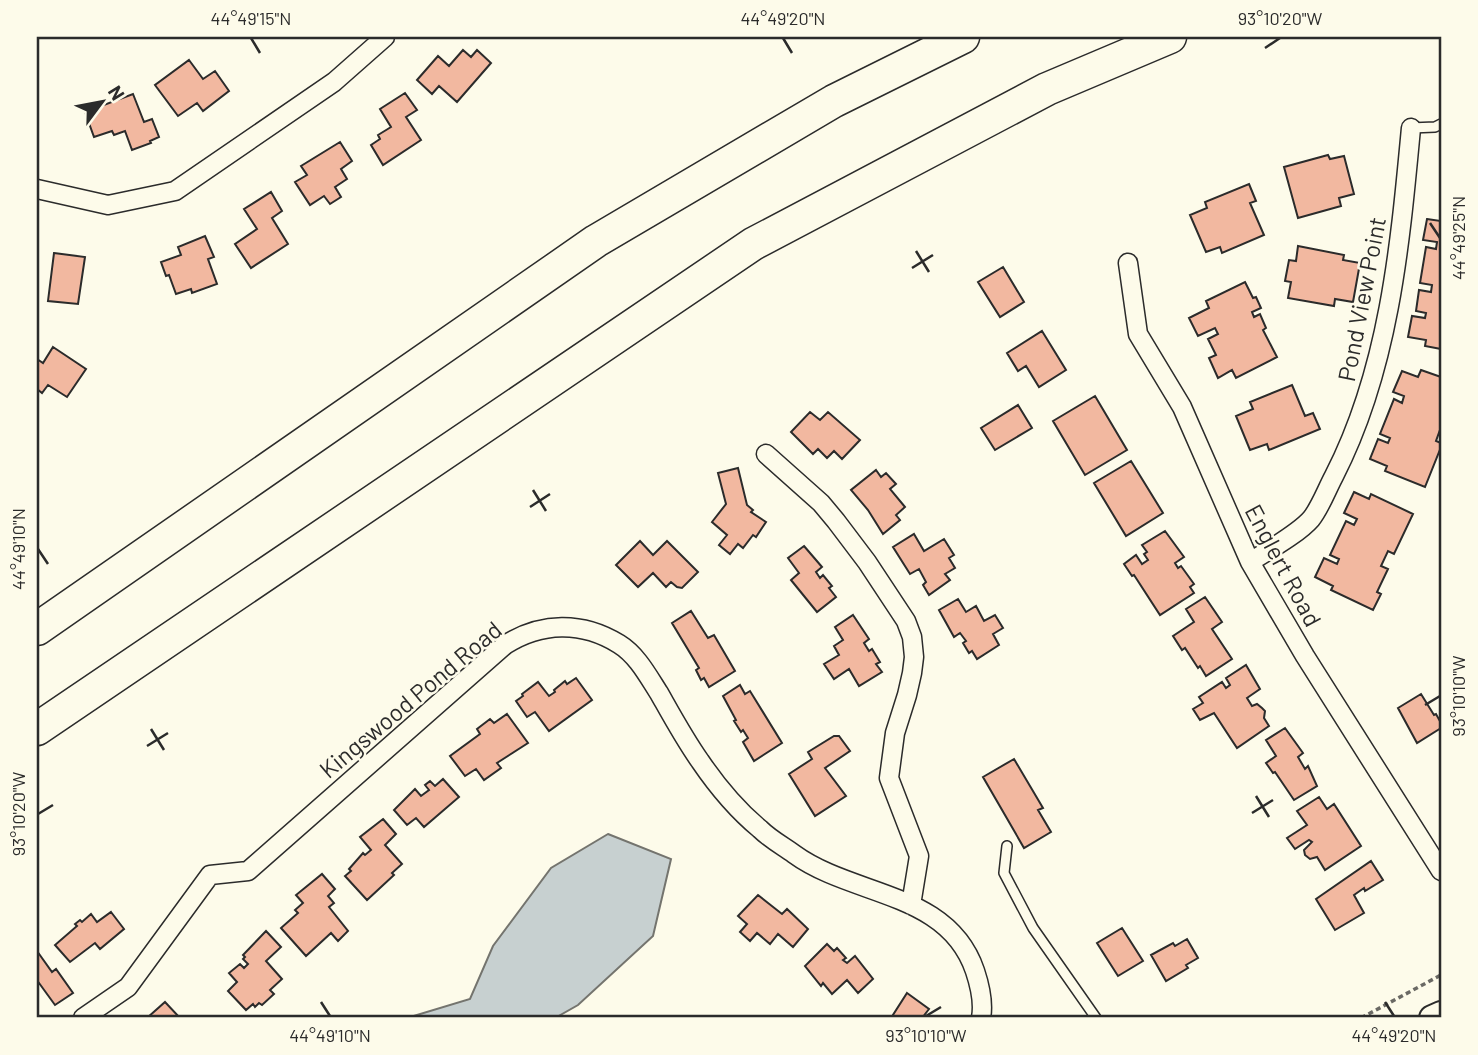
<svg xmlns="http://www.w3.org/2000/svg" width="1478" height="1055" font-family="Barlow,sans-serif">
	<rect width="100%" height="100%" fill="#fdfbea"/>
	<path fill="#c7d0d0" stroke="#74746e" stroke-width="2" d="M608 834 671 859 653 936 578 1005 555 1018H407L470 999 493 946 551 868Z"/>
	<path fill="#f2b8a0" stroke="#2b2b2b" stroke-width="2" d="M463 50 471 57 477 50 491 63 457 102 439 86 432 94 417 80 438 56 449 66Z
		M189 60 203 79 215 71 229 91 203 111 197 103 178 116 155 85Z
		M405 93 417 110 406 117 421 140 383 165 371 145 380 139 378 135 391 127 380 109Z
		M133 94 144 122 152 119 159 137 150 141 151 143 132 150 125 131 114 135 112 131 94 137 85 112Z
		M340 142 352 161 341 169 347 179 335 187 341 197 330 204 324 196 310 205 295 182 307 175 301 166Z
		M1328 155 1330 159 1344 156 1354 194 1339 198 1341 206 1298 218 1284 167Z
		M1249 184 1256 201 1250 203 1264 235 1222 253 1220 247 1206 252 1190 215 1207 208 1205 202Z
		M271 192 282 211 272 218 288 244 251 268 235 244 257 229 244 209Z
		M1427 219 1441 221V349L1425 346 1426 340 1408 337 1412 316 1425 318 1426 313 1416 311 1419 290 1431 292 1432 285 1420 283 1426 247 1436 249 1437 242 1423 240Z
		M205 236 214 257 208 259 217 284 192 293 191 289 176 294 169 275 166 276 161 262 181 255 178 247Z
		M1298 246 1344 255 1343 260 1360 263 1353 302 1335 299 1334 306 1288 298 1291 282 1285 281 1289 260 1296 261Z
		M54 253 85 257 78 304 48 301Z
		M1003 267 1024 302 1000 317 978 282Z
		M1245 282 1253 298 1256 297 1261 308 1252 312 1254 317 1260 314 1266 328 1263 330 1277 357 1236 378 1232 370 1218 378 1209 358 1216 355 1208 339 1218 334 1215 328 1198 336 1189 318 1209 308 1206 301Z
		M1042 331 1066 370 1039 387 1026 366 1018 371 1007 353Z
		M53 347 86 369 67 397 48 385 42 393 37 389V359L43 363Z
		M1421 370 1441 377V427L1436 441 1441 443V447L1425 487 1385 471 1387 466 1370 459 1378 439 1388 443 1390 438 1380 434 1394 399 1402 403 1404 396 1393 392 1402 371 1418 377Z
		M1292 385 1305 416 1313 413 1320 429 1269 450 1267 444 1250 450 1236 416 1253 409 1250 402Z
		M1095 396 1127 450 1085 475 1053 421Z
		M1018 405 1032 428 995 450 981 428Z
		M810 412 820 420 828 412 860 440 842 459 834 451 827 458 818 449 813 454 791 432Z
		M1131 461 1163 513 1126 536 1094 483Z
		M738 468 747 505 753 510 751 512 766 522 756 537 753 535 743 548 738 544 730 554 719 545 727 535 712 522 726 504 718 473Z
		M876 470 881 477 886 473 896 484 890 489 905 507 896 515 900 520 883 534 868 510 851 490Z
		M1354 492 1369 499 1371 494 1413 514 1394 554 1388 551 1381 566 1388 569 1377 592 1381 594 1373 610 1331 590 1333 586 1315 577 1324 558 1337 564 1339 559 1330 555 1346 521 1354 525 1357 519 1344 513Z
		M1165 531 1184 557 1175 563 1178 568 1181 566 1194 584 1190 587 1194 593 1160 615 1134 575 1132 576 1124 564 1136 555 1142 564 1148 560 1144 554 1147 552 1142 545Z
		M914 534 924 551 944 539 954 555 949 558 955 568 945 574 950 580 929 595 923 585 926 582 919 569 910 574 893 547Z
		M640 541 653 555 667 541 698 572 682 588 677 587 671 582 666 587 653 573 638 587 616 565Z
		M804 546 822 567 816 572 820 578 823 575 832 586 829 588 836 597 817 612 791 580 799 573 788 558Z
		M1205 597 1222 622 1212 629 1232 659 1206 676 1200 666 1198 668 1185 648 1182 650 1173 636 1194 622 1186 609Z
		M958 599 966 612 976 606 984 621 995 615 1003 628 993 634 999 645 977 659 972 651 969 653 963 643 966 641 960 633 954 637 939 610Z
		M691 611 708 638 714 635 735 671 709 687 704 678 701 680 696 670 699 668 672 623Z
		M853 615 869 639 864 643 869 651 872 649 880 662 876 664 882 672 859 686 849 669 834 679 824 664 839 655 834 646 843 640 835 627Z
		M1246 665 1260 689 1247 698 1252 706 1257 704 1262 708 1265 711 1264 718 1269 726 1237 748 1214 713 1200 720 1193 709 1203 703 1199 697 1222 682 1226 688 1230 685 1226 678Z
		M576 678 592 700 549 731 535 712 527 717 516 701 523 696 522 694 538 682 549 696 555 692 554 690 565 681 567 684Z
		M740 685 745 694 750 691 782 743 754 761 743 742 748 738 743 730 741 732 734 721 736 720 723 696Z
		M1421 694 1434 715 1436 714 1441 723V728L1417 743 1398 708Z
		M507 714 528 743 497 763 501 768 484 780 476 769 465 776 450 756 480 734 477 729 490 719 494 723Z
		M1285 728 1303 753 1298 757 1305 769 1308 766 1317 786 1294 800 1275 772 1273 773 1266 763 1276 756 1266 740Z
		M834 736H839L850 751 825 768 846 796 815 816 789 774 812 759 808 752Z
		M1014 759 1043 808 1038 810 1051 832 1024 848 983 777Z
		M443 779 459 797 424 827 416 818 407 825 394 810 415 789 421 796 429 790 425 785 430 781 435 786Z
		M1319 797 1327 809 1334 804 1361 846 1325 870 1317 857 1310 859 1305 855 1304 850 1312 842 1309 840 1295 849 1287 838 1307 825 1297 811Z
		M383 819 396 834 385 845 402 864 392 873 394 875 367 900 345 876 351 871 349 869 363 853 365 855 371 850 360 837Z
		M1371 861 1383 880 1365 891 1364 888 1354 895 1364 913 1335 930 1316 899Z
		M322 874 335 889 328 896 334 903 329 907 348 931 338 941 331 933 306 956 281 928 298 913 295 910 303 903 296 895Z
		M758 895 782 914 787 909 808 929 793 947 778 934 770 944 757 933 750 941 740 932 747 924 738 916Z
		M111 912 124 929 100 949 95 943 70 962 55 945 77 926 75 924 80 920 82 922 91 914 97 922Z
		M1122 928 1143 961 1118 976 1097 943Z
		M266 931 281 947 266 961 282 979 270 990 274 994 262 1005 259 1003 255 1007 253 1004 246 1010 228 991 237 982 229 973 240 964 244 968 248 964 243 959 245 957 243 955Z
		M1187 939 1198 958 1186 965 1188 968 1166 981 1151 955 1173 943 1175 946Z
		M827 944 834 951 837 948 846 958 843 960 847 963 855 956 873 979 858 993 847 980 832 994 823 983 821 986 805 966Z
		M37 951 52 972 56 969 73 993 55 1005 39 983 37 985Z
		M907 993 929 1009 922 1018H891Z
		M165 1002 180 1018H147Z"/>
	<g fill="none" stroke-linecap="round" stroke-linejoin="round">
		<defs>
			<path id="service" d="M1411 128 1435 127 1441 124
				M1007 846 1004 873 1033 928 1096 1018"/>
			<path id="minor" d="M37 189 108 205 175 191 334 82 385 37
				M1128 263 1138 334 1182 407 1250 562 1305 656 1441 871
				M766 454 821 503 836 521 867 562 906 621 912 637 914 657 912 673 907 695 895 733 889 778 919 856 911 905
				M1250 562C1267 551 1298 534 1311 519 1320 508 1327 489 1334 476 1389 369 1400 246 1411 128
				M83 1018 128 987 210 875 248 871 505 645C541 622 582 621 619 644 637 655 648 676 659 693 672 716 685 740 700 761 717 786 737 810 760 829 770 839 783 846 794 854 853 897 948 891 975 971 980 986 984 1002 981 1018"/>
			<path id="secondary" d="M1432 1018 1441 1014"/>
			<path id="motorway" d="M37 629 596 241 834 101 963 37
				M37 729 753 244 1047 89 1170 37"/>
		</defs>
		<use href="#service" stroke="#2b2b2b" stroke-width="12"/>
		<use href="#minor" stroke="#2b2b2b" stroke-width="21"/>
		<use href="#secondary" stroke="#2b2b2b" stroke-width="28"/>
		<use href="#motorway" stroke="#2b2b2b" stroke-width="35"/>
		<path stroke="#6a6964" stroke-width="3.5" stroke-dasharray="5 3.5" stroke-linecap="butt" d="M1361 1018 1441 975"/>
		<use href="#service" stroke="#fdfbea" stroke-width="9"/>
		<use href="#minor" stroke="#fdfbea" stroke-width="18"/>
		<use href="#secondary" stroke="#fdfbea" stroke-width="24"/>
		<use href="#motorway" stroke="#fdfbea" stroke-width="32"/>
	</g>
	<path fill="none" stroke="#2b2b2b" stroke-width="2.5" d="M251 38 260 53M783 38 792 53M1265 48 1280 38M1430 223 1440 238M916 251 929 272M912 268 933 255M533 490 546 511M530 507 550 494M38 549 48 564M1425 705 1440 696M151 729 164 750M147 746 168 733M1256 796 1269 817M1252 813 1273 800M38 814 53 805M321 1002 330 1016M1385 1002 1394 1016M926 1016 941 1007"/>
	<g text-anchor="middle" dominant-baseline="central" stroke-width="5" stroke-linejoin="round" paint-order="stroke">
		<g font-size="24" fill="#2b2b2b" stroke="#fdfbea">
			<text transform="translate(1361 299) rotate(-79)">Pond View Point</text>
			<text transform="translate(1284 565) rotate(62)">Englert Road</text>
			<text transform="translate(410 699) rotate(-40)">Kingswood Pond Road</text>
		</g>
	</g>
	<rect width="1478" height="1055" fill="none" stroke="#fdfbea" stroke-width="77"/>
	<g transform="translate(102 102) rotate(58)" stroke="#fdfbea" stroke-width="5" paint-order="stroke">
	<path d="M0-5L12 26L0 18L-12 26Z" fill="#2b2b2b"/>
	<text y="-10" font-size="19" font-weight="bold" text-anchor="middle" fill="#2b2b2b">N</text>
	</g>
	<rect x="38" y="38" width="1402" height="978" fill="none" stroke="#2b2b2b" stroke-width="2.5"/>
	<g font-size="18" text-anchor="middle" fill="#2b2b2b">
		<text x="251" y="25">44°49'15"N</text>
		<text x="783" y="25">44°49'20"N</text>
		<text x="1280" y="25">93°10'20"W</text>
		<text transform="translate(1459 238) rotate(-90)" y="6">44°49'25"N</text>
		<text transform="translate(19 549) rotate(-90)" y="6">44°49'10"N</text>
		<text transform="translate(1459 696) rotate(-90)" y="6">93°10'10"W</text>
		<text transform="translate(19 814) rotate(-90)" y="6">93°10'20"W</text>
		<text x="330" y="1042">44°49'10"N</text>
		<text x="926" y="1042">93°10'10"W</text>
		<text x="1394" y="1042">44°49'20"N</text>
	</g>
</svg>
